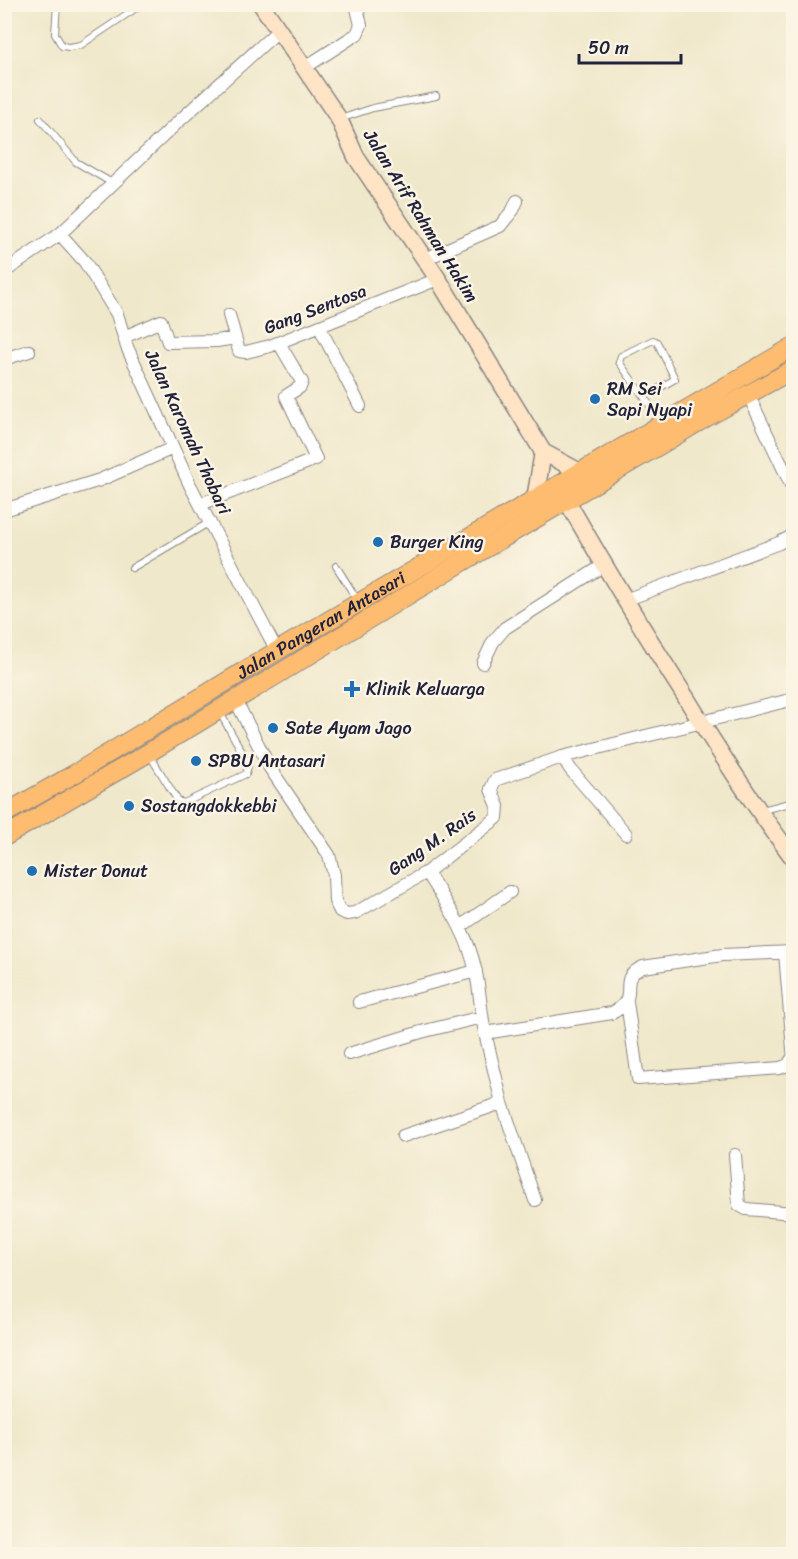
<svg xmlns="http://www.w3.org/2000/svg" width="798" height="1559" font-family="Sriracha,sans-serif">
	<rect width="100%" height="100%" fill="#fcf5e5"/>
	<filter id="ink" filterUnits="userSpaceOnUse"><feTurbulence type="fractalNoise" baseFrequency=".0167" numOctaves="2"/><feDisplacementMap in="SourceGraphic" scale="12" xChannelSelector="R" yChannelSelector="G"/><feConvolveMatrix kernelMatrix="1 2 1 2 8 2 1 2 1" color-interpolation-filters="sRGB"/></filter>
	<filter id="wash" filterUnits="userSpaceOnUse"><feTurbulence type="fractalNoise" baseFrequency=".008" numOctaves="4" result="noise"/><feDisplacementMap in="SourceGraphic" scale="24" xChannelSelector="R" yChannelSelector="G"/><feGaussianBlur stdDeviation="1.35" result="paint"/><feColorMatrix in="noise" values="0 0 0 0 0 0 0 0 0 0 0 0 0 0 0 0 0 1.4 0 .05"/><feComposite in="paint" operator="in"/></filter>
	<g filter="url(#wash)">
		<rect width="100%" height="100%" fill="#f0e8cb"/>
	</g>
	<g filter="url(#ink)">
		<g fill="none" stroke-linecap="round" stroke-linejoin="round">
			<defs>
				<path id="lane" d="M57 4 55 34 62 46 69 47 81 45 142 4
					M40 119 76 162 112 183
					M340 119 373 108 436 96
					M644 397 675 379 657 342 653 340 621 356 619 362 661 421
					M336 566 358 601
					M132 568 210 522
					M149 754 178 801 184 803 246 774 248 766 246 759 219 711
					M762 810 794 802"/>
				<path id="street" d="M304 68 357 34 361 25 356 4
					M60 234 85 262 117 314 127 347 190 485 277 651
					M425 259 500 226 513 210 517 201
					M4 272 60 234 178 122 279 30
					M229 315 239 351 246 352 270 346 438 279
					M320 328 360 406
					M124 337 161 321 168 342 217 341 235 338
					M4 359 29 351
					M748 394 794 491
					M201 504 316 459 286 396 300 387 302 382 279 343
					M4 510 100 480 173 448
					M625 600 779 543 794 535
					M483 663 493 642 505 628 604 565
					M236 701 270 768 329 855 334 875 335 901 340 911 347 914 355 913 427 872 497 818 498 806 491 789 495 780 562 757 794 699
					M562 757 571 770 626 834
					M427 872C447 904 469 935 476 973 480 992 481 1013 485 1033
					M460 927 510 892
					M785 953 794 1061
					M359 1002 476 971
					M627 1002 638 1079 780 1068 788 1065 792 1059
					M349 1054 421 1032 482 1017
					M403 1136 502 1103
					M735 1155 739 1205 746 1209 794 1213
					M535 1200 502 1103 485 1033 612 1013C644 996 613 980 643 967L722 955 794 952"/>
				<path id="secondary" d="M261 4 339 119 356 157 438 279 543 452 580 472
					M535 499 543 452
					M567 501C605 567 644 632 685 696 719 752 754 806 794 859"/>
				<g id="primary">
					<path id="s1" d="M4 814 76 773 277 651 794 346"/>
					<path d="M4 837 148 753 461 563 709 416 794 369"/>
				</g>
			</defs>
			<use href="#lane" stroke="#898583" stroke-width="8"/>
			<use href="#street" stroke="#898583" stroke-width="14"/>
			<use href="#secondary" stroke="#898583" stroke-width="19"/>
			<use href="#primary" stroke="#898583" stroke-width="20"/>
			<use href="#lane" stroke="#fff" stroke-width="6"/>
			<use href="#street" stroke="#fff" stroke-width="12"/>
			<use href="#secondary" stroke="#ffe4c6" stroke-width="16"/>
			<use href="#primary" stroke="#febc70" stroke-width="18"/>
		</g>
	</g>
	<g fill="#1f6fb2" stroke="#fcf5e5" stroke-width="2">
		<circle cx="595" cy="399" r="6"/>
		<circle cx="378" cy="542" r="6"/>
		<path d="M349 680h6v6h6v6h-6v6h-6v-6h-6v-6h6z"/>
		<circle cx="273" cy="728" r="6"/>
		<circle cx="196" cy="761" r="6"/>
		<circle cx="129" cy="806" r="6"/>
		<circle cx="32" cy="871" r="6"/>
	</g>
	<g text-anchor="middle" dominant-baseline="central" stroke-width="5" stroke-linejoin="round" paint-order="stroke">
		<g font-size="18" fill="#22223b" stroke="#fcf5e5">
			<text transform="translate(421 216) rotate(58)">Jalan Arif Rahman Hakim</text>
			<text transform="translate(315 309) rotate(-21)">Gang Sentosa</text>
			<text transform="translate(188 432) rotate(65)">Jalan Karomah Thobari</text>
			<text stroke="none"><textPath href="#s1" startOffset="369">Jalan Pangeran Antasari</textPath></text>
			<text transform="translate(432 842) rotate(-35)">Gang M. Rais</text>
		</g>
		<g font-size="18" fill="#22223b" stroke="#fcf5e5" text-anchor="start">
			<text x="607" y="389">RM Sei<tspan x="607" dy="21">Sapi Nyapi</tspan></text>
			<text x="390" y="542">Burger King</text>
			<text x="366" y="689">Klinik Keluarga</text>
			<text x="285" y="728">Sate Ayam Jago</text>
			<text x="208" y="761">SPBU Antasari</text>
			<text x="141" y="806">Sostangdokkebbi</text>
			<text x="44" y="871">Mister Donut</text>
		</g>
	</g>
	<rect width="798" height="1559" fill="none" stroke="#fcf5e5" stroke-width="24"/>
	<path d="M579 54v9h102v-9" fill="none" stroke="#22223b" stroke-width="3"/>
	<text x="588" y="54" font-size="18" fill="#22223b" stroke="#fcf5e5" stroke-width="4.5" paint-order="stroke">50 m</text>
</svg>
